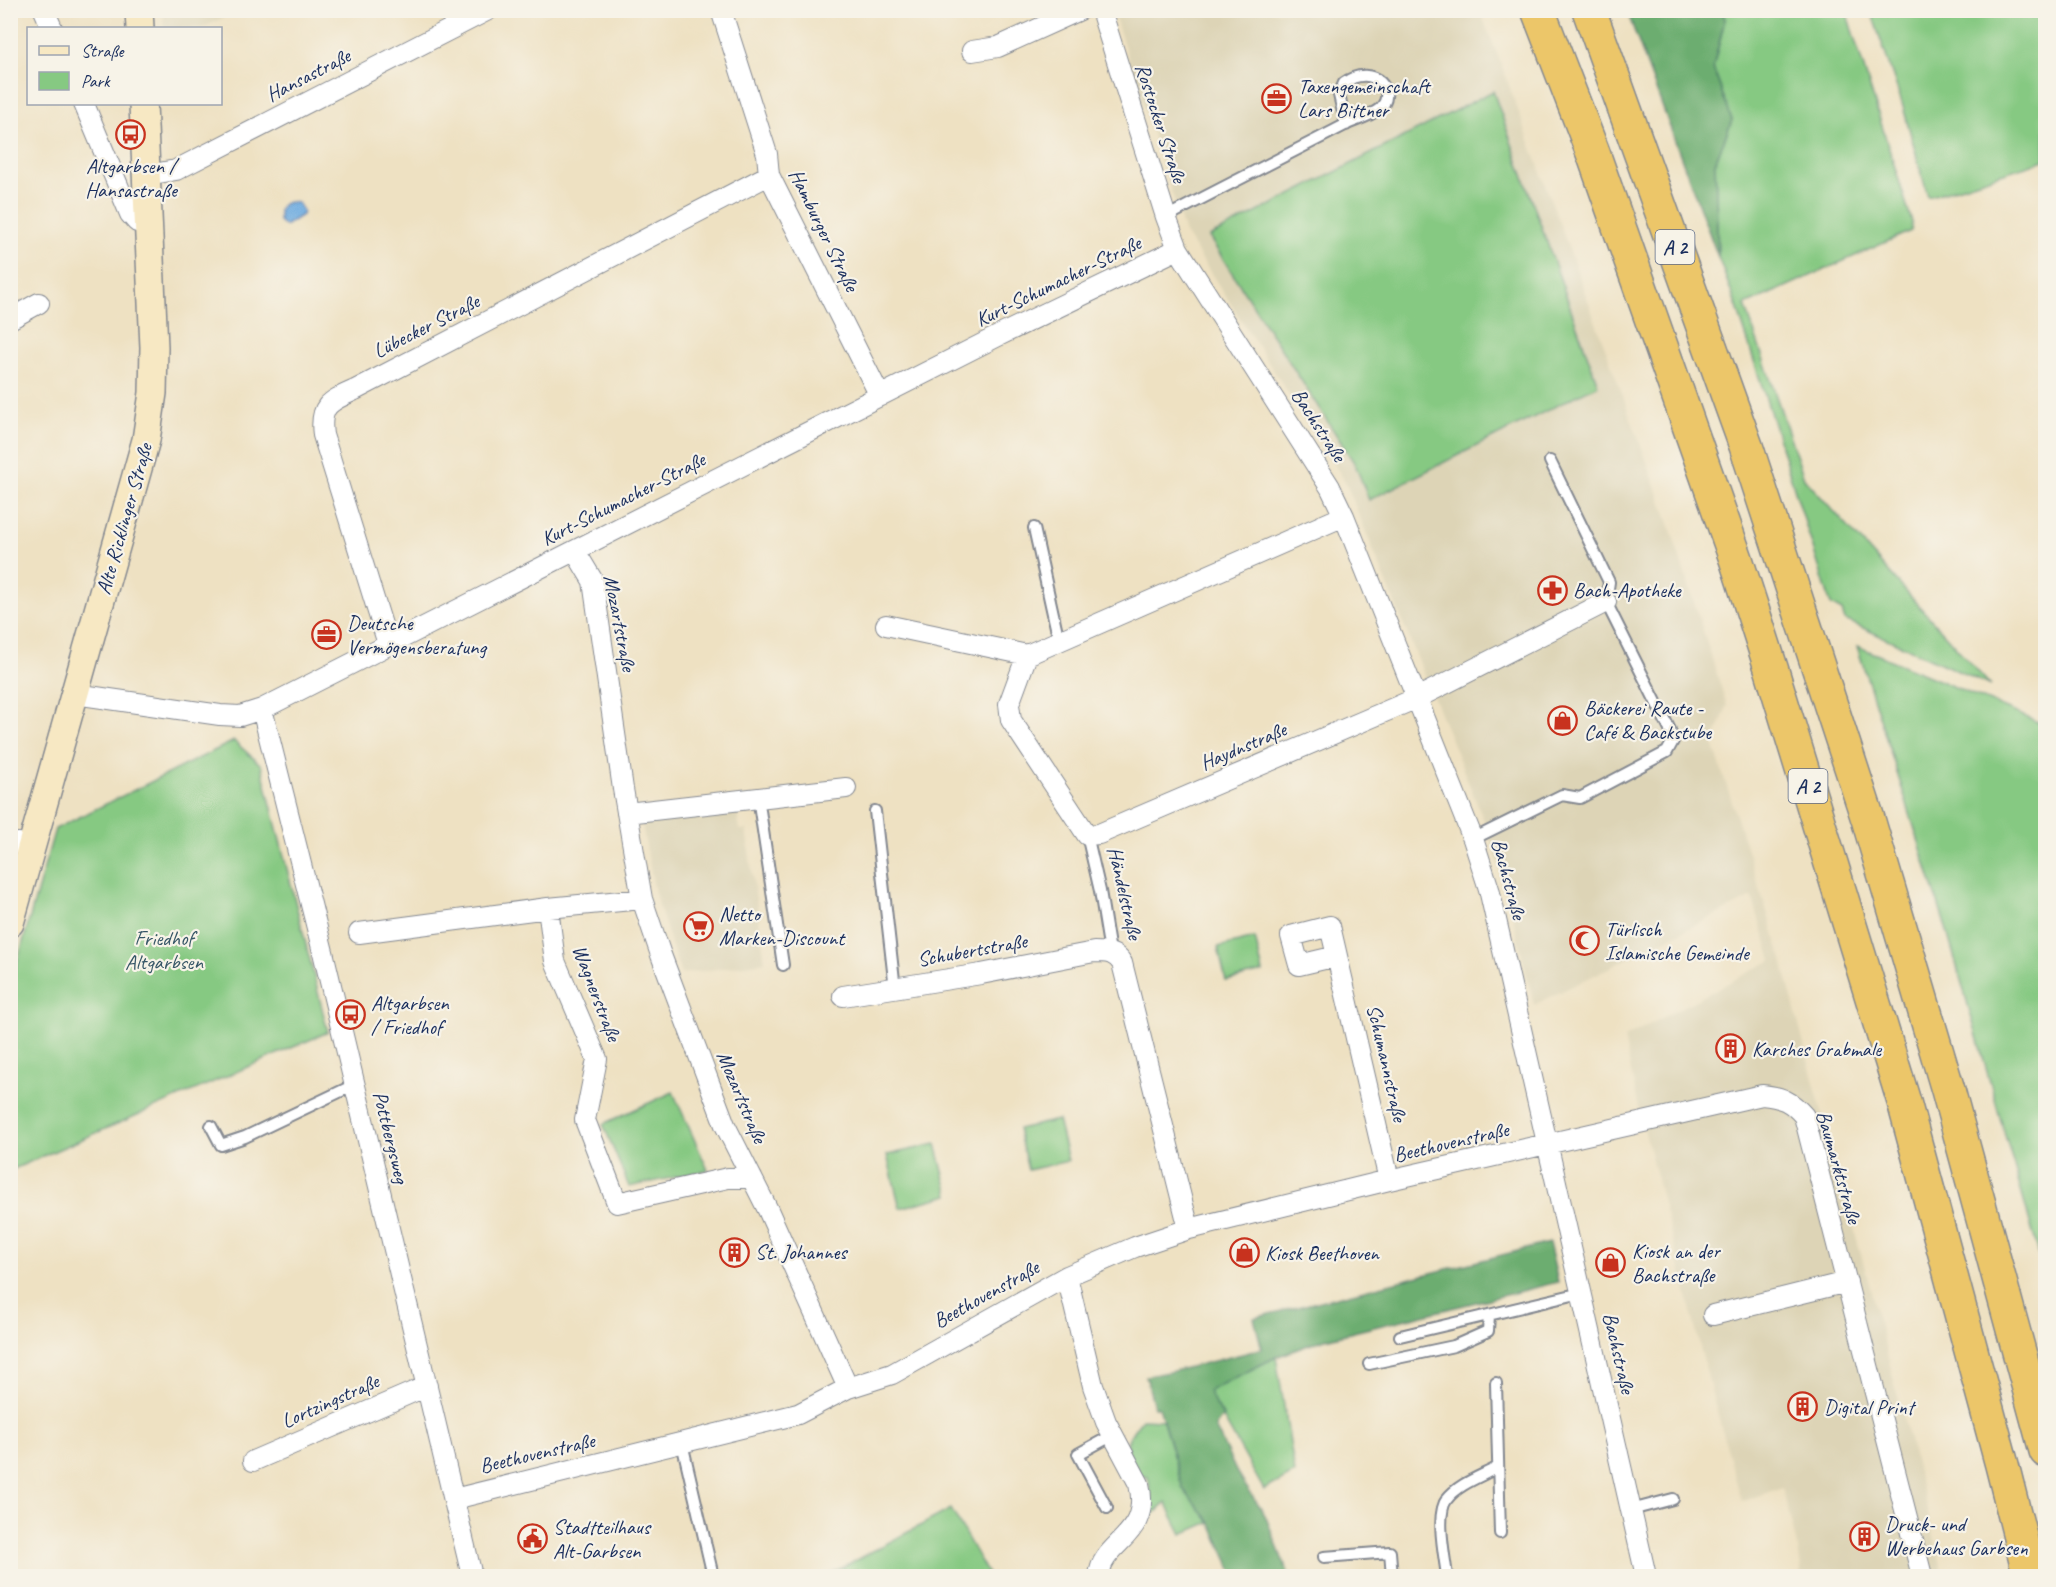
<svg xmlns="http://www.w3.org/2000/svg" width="2056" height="1587" font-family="Caveat,sans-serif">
	<rect width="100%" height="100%" fill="#f7f3e8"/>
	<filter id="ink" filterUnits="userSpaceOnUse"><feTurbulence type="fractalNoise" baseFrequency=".0167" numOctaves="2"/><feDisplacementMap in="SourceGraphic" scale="12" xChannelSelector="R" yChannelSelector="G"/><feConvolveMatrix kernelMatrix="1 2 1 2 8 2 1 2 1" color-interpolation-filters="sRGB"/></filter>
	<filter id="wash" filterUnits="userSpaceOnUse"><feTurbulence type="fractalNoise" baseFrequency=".008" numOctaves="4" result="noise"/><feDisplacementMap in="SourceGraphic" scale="24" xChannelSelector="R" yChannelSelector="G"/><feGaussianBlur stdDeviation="1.35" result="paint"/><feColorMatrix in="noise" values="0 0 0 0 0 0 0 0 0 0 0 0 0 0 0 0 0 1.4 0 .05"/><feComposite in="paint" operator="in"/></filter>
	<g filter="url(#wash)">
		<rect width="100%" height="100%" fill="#eee1c2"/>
		<path fill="#ddd4b6" d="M163 11V10L237 11 202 28H164Z
			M1113 11H1480L1503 69 1666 514 1727 706 1713 743 1781 956 1810 1068 1867 1276 1944 1576H1802L1798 1549 1782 1487 1742 1502 1715 1405 1640 1113 1624 1038 1772 960 1752 897 1534 1005 1505 884 1485 823 1345 481 1185 233Z
			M736 807 740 830H746L765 962 681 974 656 897 641 820Z"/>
		<path fill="#86c982" stroke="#507c70" stroke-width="1.5" d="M1722 11H1846L1912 222 1911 231 1745 305 1804 478 1991 686 1845 620 1842 611 1831 605 1737 307 1718 257 1715 163 1732 120 1713 68 1725 19Z
			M1871 11H2045V160L1928 197 1902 103Z
			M1493 91 1598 385 1369 500 1355 464 1209 237Z
			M1857 646 2045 725V1275L1946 928Z
			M234 741 261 765 328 1032 11 1170V984L55 829Z
			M1255 938 1263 972 1226 981 1218 947Z
			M673 1092 708 1170 629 1187 603 1124Z
			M1058 1120 1068 1161 1028 1170 1018 1129Z
			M936 1144 949 1195 900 1208 887 1155Z
			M1276 1357 1295 1473 1264 1490 1208 1391Z
			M1142 1419 1163 1420 1183 1489 1210 1522 1182 1534 1166 1503 1151 1516V1497L1148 1477 1141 1476C1124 1447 1120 1447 1142 1419Z
			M951 1509 989 1576H826Z"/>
		<path fill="#6cad70" stroke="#446e67" stroke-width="1.5" d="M1627 11H1722L1725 19 1713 68 1732 120 1715 163 1718 257Z
			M1549 1243 1558 1282 1325 1339 1276 1357 1208 1391 1223 1416 1215 1427 1237 1473 1265 1515 1289 1576H1235L1210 1522 1183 1489 1159 1407H1154L1146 1376 1174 1371 1262 1349 1254 1318Z"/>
		<path fill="#6eace0" stroke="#446e9f" stroke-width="1.5" d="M289 202 298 203 303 211 302 215 285 226 279 221V211L283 204Z"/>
	</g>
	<g filter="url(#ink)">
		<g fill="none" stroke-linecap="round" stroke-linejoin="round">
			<defs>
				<path id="service" d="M1166 217C1225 186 1285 156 1345 125 1355 120 1368 117 1378 110 1400 94 1374 61 1344 83L1339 95 1346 125
					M1034 528 1059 641
					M758 797 783 965
					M875 811 895 989
					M1087 835 1100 891 1110 952
					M1473 839 1562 795 1580 798 1667 752 1673 741 1670 730 1606 602 1609 582 1550 461
					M211 1126 221 1145 245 1137 354 1085
					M1400 1336 1581 1293
					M1369 1364 1454 1346 1488 1331 1489 1315
					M1496 1383 1500 1533
					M682 1443 713 1576
					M1107 1508 1078 1454 1113 1435
					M1631 1510 1673 1499
					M1324 1557 1390 1552 1392 1576
					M1447 1576C1445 1558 1435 1514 1447 1499 1458 1484 1482 1476 1498 1467"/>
				<path id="minor" d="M44 10 52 28
					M721 10 767 154 769 175 880 396
					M1101 10 1166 217 1178 249 1330 487 1344 516 1473 839 1489 889 1646 1576
					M972 51 998 47 1080 10
					M84 104 130 214 137 222 149 223
					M147 175 176 170 488 10
					M10 319 39 303
					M1344 516 1027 655 1009 704 1011 720 1087 835 1099 834 1417 698 1606 602
					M575 551 593 581 623 789 642 899 661 955 725 1125 768 1210 848 1388
					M886 625 1027 655
					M388 644 323 435C319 405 330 401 355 390L769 175
					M75 694 220 715 240 716 262 709 996 337 1178 249
					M262 709 323 952 472 1576
					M627 813 846 788
					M10 844 19 843 32 846
					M548 908 555 961 597 1059 585 1120 617 1203 728 1178H752
					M359 933 548 908 642 899
					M1337 956 1299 965 1291 936 1330 926 1389 1180
					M843 996 981 974 1094 952C1107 952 1115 952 1122 963L1189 1229
					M1067 1276 1093 1386 1106 1422 1139 1484C1152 1537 1102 1541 1099 1576
					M1713 1315 1847 1282
					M253 1461 427 1386
					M454 1499 798 1414 848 1388 892 1374 1067 1276 1135 1247 1189 1229 1389 1180 1762 1095C1782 1097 1791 1101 1804 1116L1922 1576"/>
				<path id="secondary" d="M139 10 140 28
					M10 923 146 440 153 393 154 347 143 104"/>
				<path id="motorway" d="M1538 10 1593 153 1736 559 1772 671 1904 1102 2002 1465 2030 1576
					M1589 10 1746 446 1868 819 1948 1090 2046 1451"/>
			</defs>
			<use href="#service" stroke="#848890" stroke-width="14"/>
			<use href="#minor" stroke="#848890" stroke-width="22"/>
			<use href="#secondary" stroke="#848890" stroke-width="30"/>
			<use href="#motorway" stroke="#848890" stroke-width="36"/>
			<use href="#service" stroke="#fff" stroke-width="10"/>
			<use href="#minor" stroke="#fff" stroke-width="20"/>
			<use href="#secondary" stroke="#f7e8c3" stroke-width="27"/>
			<use href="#motorway" stroke="#ecc669" stroke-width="33"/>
		</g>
	</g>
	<defs>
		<symbol id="office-ring" viewBox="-11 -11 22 22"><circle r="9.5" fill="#f7f3e8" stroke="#c8321e" stroke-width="1.5"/><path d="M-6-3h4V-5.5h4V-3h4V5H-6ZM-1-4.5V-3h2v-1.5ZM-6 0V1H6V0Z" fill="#c8321e"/></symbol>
		<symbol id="bus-ring" viewBox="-11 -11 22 22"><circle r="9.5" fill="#f7f3e8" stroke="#c8321e" stroke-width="1.5"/><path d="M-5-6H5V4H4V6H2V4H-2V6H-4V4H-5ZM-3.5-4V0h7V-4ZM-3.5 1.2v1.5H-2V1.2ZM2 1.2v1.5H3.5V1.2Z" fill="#c8321e"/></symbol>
		<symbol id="pharmacy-ring" viewBox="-11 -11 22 22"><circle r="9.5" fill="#f7f3e8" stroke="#c8321e" stroke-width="1.5"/><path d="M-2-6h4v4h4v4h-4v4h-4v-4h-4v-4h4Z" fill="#c8321e"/></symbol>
		<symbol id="shop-ring" viewBox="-11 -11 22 22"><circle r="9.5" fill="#f7f3e8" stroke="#c8321e" stroke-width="1.5"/><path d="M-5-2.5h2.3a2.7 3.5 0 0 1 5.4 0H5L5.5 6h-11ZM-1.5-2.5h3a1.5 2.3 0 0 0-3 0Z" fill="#c8321e"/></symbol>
		<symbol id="supermarket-ring" viewBox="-11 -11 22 22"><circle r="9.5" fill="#f7f3e8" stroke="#c8321e" stroke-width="1.5"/><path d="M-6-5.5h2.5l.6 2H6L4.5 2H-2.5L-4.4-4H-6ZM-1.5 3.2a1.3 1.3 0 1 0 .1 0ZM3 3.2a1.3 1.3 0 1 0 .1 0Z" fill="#c8321e"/></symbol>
		<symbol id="mosque-ring" viewBox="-11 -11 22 22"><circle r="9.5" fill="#f7f3e8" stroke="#c8321e" stroke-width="1.5"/><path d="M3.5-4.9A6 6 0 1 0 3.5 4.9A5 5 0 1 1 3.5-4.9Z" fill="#c8321e"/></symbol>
		<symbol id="building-ring" viewBox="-11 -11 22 22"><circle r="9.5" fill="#f7f3e8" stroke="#c8321e" stroke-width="1.5"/><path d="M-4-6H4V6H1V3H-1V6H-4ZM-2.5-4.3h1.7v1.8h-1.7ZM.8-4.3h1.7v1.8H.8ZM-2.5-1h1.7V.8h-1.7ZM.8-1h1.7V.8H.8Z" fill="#c8321e"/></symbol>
		<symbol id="civic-ring" viewBox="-11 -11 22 22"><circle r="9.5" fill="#f7f3e8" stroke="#c8321e" stroke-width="1.5"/><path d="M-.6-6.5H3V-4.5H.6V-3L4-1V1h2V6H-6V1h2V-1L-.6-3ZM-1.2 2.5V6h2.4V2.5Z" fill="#c8321e"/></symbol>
	</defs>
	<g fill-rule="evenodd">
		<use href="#office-ring" x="1260" y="82" width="33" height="33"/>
		<use href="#bus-ring" x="114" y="118" width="33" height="33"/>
		<use href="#pharmacy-ring" x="1536" y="574" width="33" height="33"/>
		<use href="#office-ring" x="310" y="618" width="33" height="33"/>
		<use href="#shop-ring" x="1546" y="704" width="33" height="33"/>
		<use href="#supermarket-ring" x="682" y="910" width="33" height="33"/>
		<use href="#mosque-ring" x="1568" y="924" width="33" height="33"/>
		<use href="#bus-ring" x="334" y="998" width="33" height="33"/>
		<use href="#building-ring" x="1714" y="1032" width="33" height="33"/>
		<use href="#building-ring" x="718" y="1236" width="33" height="33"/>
		<use href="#shop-ring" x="1228" y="1236" width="33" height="33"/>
		<use href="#shop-ring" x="1594" y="1246" width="33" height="33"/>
		<use href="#building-ring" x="1786" y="1390" width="33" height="33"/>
		<use href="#building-ring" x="1848" y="1520" width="33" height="33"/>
		<use href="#civic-ring" x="516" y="1522" width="33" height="33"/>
	</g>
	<g text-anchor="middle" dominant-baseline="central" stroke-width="4.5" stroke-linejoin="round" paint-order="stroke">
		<g fill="#f7f3e8" stroke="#5d6a87" stroke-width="1.5">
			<rect x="1655.5" y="230" width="39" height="34" rx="4.5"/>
			<rect x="1788.5" y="769" width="39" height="34" rx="4.5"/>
		</g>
		<g font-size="20" font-weight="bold" fill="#1b2f5e">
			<text x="1675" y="247">A 2</text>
			<text x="1808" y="786">A 2</text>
		</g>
		<g font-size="21" fill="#1b2f5e" stroke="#f7f3e8">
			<text transform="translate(308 75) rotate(-27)">Hansastraße</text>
			<text transform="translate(1161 123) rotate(72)">Rostocker Straße</text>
			<text transform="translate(824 230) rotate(64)">Hamburger Straße</text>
			<text transform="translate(1058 281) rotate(-26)">Kurt-Schumacher-Straße</text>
			<text transform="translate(426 326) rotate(-27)">Lübecker Straße</text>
			<text transform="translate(1319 425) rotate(57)">Bachstraße</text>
			<text transform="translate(623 499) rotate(-27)">Kurt-Schumacher-Straße</text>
			<text transform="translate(124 519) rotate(-74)">Alte Ricklinger Straße</text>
			<text transform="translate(620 623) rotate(79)">Mozartstraße</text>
			<text transform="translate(1243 746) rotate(-23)">Haydnstraße</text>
			<text transform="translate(1509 879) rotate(75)">Bachstraße</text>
			<text transform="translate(1125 893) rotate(77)">Händelstraße</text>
			<text transform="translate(972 950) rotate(-10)">Schubertstraße</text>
			<text transform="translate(597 993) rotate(69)">Wagnerstraße</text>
			<text transform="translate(1387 1063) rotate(77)">Schumannstraße</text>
			<text transform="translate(742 1097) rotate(67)">Mozartstraße</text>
			<text transform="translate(391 1137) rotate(76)">Pottbergsweg</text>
			<text transform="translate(1451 1142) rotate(-13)">Beethovenstraße</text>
			<text transform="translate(1839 1167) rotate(74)">Baumarktstraße</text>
			<text transform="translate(986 1294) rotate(-29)">Beethovenstraße</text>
			<text transform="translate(1619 1353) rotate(77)">Bachstraße</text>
			<text transform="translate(330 1401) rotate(-24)">Lortzingstraße</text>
			<text transform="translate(537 1453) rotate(-13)">Beethovenstraße</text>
		</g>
		<g font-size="21" fill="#1b2f5e" stroke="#f7f3e8" text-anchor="start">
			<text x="1298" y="86">Taxengemeinschaft<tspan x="1298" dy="24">Lars Bittner</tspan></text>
			<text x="131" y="166" text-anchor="middle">Altgarbsen /<tspan x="131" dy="24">Hansastraße</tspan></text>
			<text x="1573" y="590">Bach-Apotheke</text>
			<text x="347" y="623">Deutsche<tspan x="347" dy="24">Vermögensberatung</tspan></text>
			<text x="1584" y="708">Bäckerei Raute -<tspan x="1584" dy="24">Café &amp; Backstube</tspan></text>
			<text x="719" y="914">Netto<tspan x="719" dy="24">Marken-Discount</tspan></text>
			<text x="1605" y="929">Türlisch<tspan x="1605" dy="24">Islamische Gemeinde</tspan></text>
			<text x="371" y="1003">Altgarbsen<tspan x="371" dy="24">/ Friedhof</tspan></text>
			<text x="1752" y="1049">Karches Grabmale</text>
			<text x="1632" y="1251">Kiosk an der<tspan x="1632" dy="24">Bachstraße</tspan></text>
			<text x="755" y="1252">St. Johannes</text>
			<text x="1265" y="1253">Kiosk Beethoven</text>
			<text x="1824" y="1407">Digital Print</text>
			<text x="1885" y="1524">Druck- und<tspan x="1885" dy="24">Werbehaus Garbsen</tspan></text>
			<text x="553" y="1527">Stadtteilhaus<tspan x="553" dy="24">Alt-Garbsen</tspan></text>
		</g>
		<g font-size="21" fill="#365667" stroke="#f7f3e8">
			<text x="164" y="938">Friedhof<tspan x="164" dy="24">Altgarbsen</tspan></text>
		</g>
	</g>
	<rect width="2056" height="1587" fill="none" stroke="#f7f3e8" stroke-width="36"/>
	<rect x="27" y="27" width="195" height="78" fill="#f7f3e8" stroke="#9fa5b1" stroke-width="1.5"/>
	<rect x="39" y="46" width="30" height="9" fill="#f7e8c3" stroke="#9fa5b1" stroke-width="1.5"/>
	<text x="81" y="57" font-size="18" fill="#1b2f5e">Straße</text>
	<rect x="39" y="72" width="30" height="18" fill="#86c982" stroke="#9fa5b1" stroke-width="1.5"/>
	<text x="81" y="87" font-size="18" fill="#1b2f5e">Park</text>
</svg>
